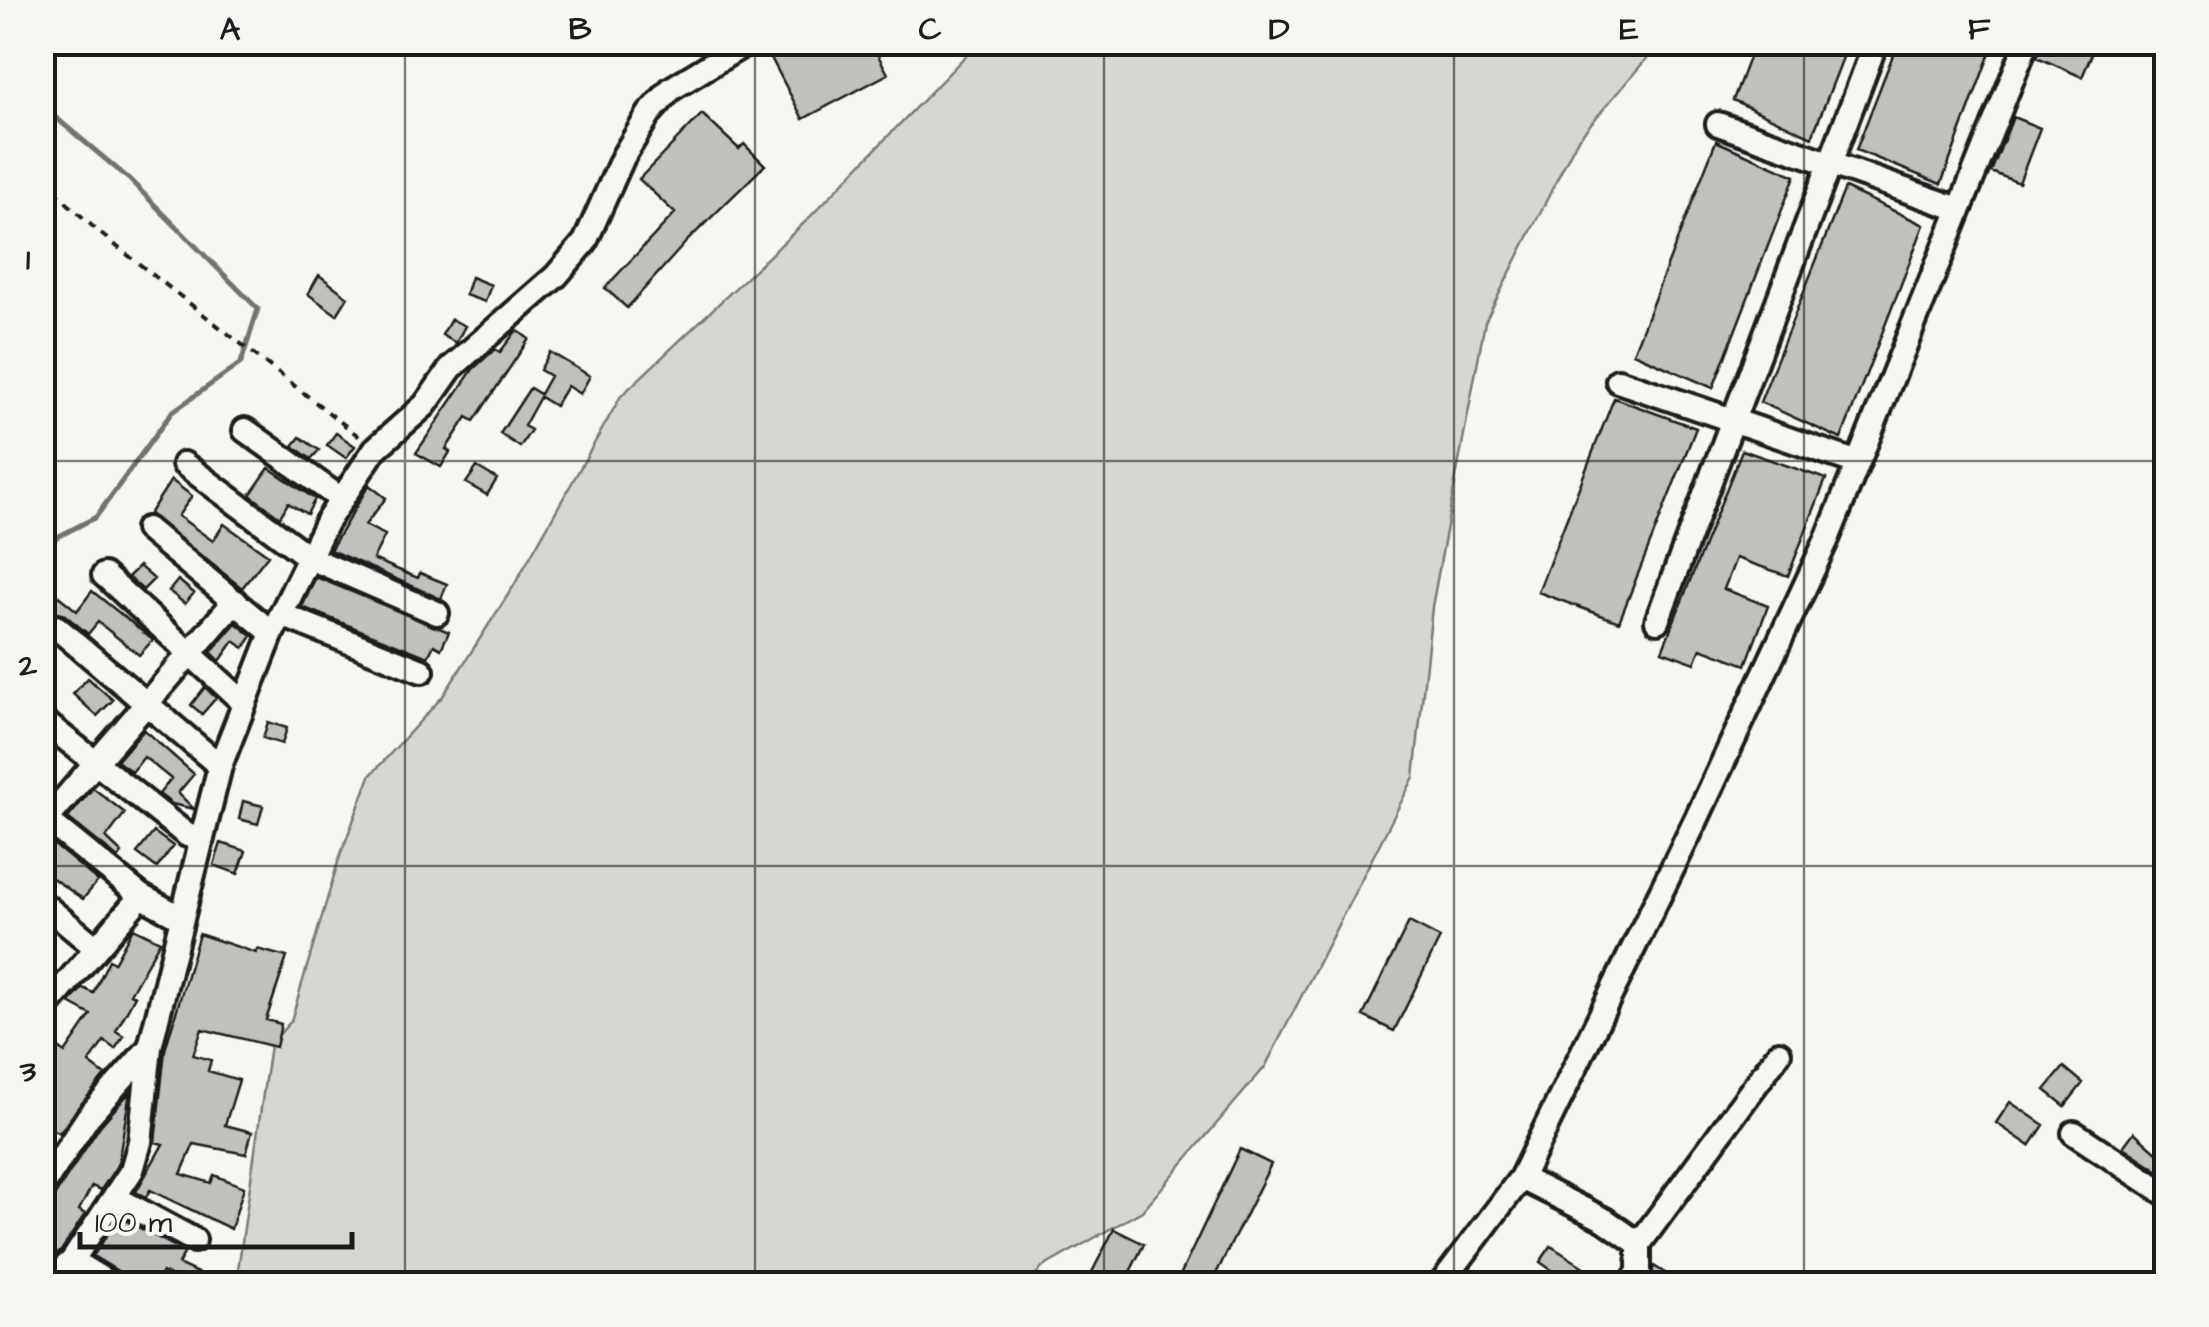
<svg xmlns="http://www.w3.org/2000/svg" width="2209" height="1327" font-family="'Architects Daughter',sans-serif">
	<rect width="100%" height="100%" fill="#f6f6f2"/>
	<filter id="ink" filterUnits="userSpaceOnUse"><feTurbulence type="fractalNoise" baseFrequency=".01" numOctaves="2"/><feDisplacementMap in="SourceGraphic" scale="20" xChannelSelector="R" yChannelSelector="G"/><feConvolveMatrix kernelMatrix="1 2 1 2 8 2 1 2 1" color-interpolation-filters="sRGB"/></filter>
	<g filter="url(#ink)">
		<path fill="#d6d6d2" stroke="#797977" stroke-width="2.5" d="M978 43H1660L1577 140 1485 322 1432 607 1414 777 1265 1067 1142 1211 1043 1267 1028 1284H236L270 1045 291 1021 339 859 370 776 443 696 513 587 621 396 805 222Z"/>
		<g fill="none" stroke-linecap="round" stroke-linejoin="round">
			<path stroke="#727271" stroke-width="5" d="M42 106 129 179 258 309 241 363 172 412 96 517 42 545"/>
		</g>
		<path fill="#c0c0bd" stroke="#1c1c1c" stroke-width="2.5" d="M778 42H871L888 74 803 119 766 48Z
			M1755 42H1849L1812 137 1733 100Z
			M1898 42H1994L1941 184 1856 150Z
			M2043 42H2097L2082 77 2037 57Z
			M702 114 739 149 744 144 765 165 687 241 627 308 605 288 675 213 639 179Z
			M2013 117 2040 128 2019 183 1991 172Z
			M1716 141 1795 176 1713 388 1633 353Z
			M1845 188 1924 225 1841 439 1760 402Z
			M319 275 348 297 337 315 308 294Z
			M471 277 491 285 485 302 465 295Z
			M451 319 465 326 456 343 442 335Z
			M517 330 529 339 474 421 467 417 446 449 450 452 441 467 416 453 473 369 495 349 500 352Z
			M550 352 590 376 580 394 567 386 555 406 540 397 524 426 531 430 520 447 500 434 530 388 540 394 550 376 540 370Z
			M1614 398 1696 428 1619 622 1538 592Z
			M336 433 355 446 346 458 327 445Z
			M300 437 319 450 311 459 293 446Z
			M1742 450 1826 479 1788 576 1736 558 1724 589 1768 606 1746 665 1701 648 1695 663 1662 651Z
			M477 467 497 479 487 495 466 483Z
			M269 468 315 499 307 514 288 503 280 517 250 495Z
			M171 480 192 496 178 516 213 541 224 524 268 555 242 588 149 514Z
			M369 485 386 498 365 525 385 535 373 559 408 574 418 578 420 573 447 584 441 599 330 550Z
			M139 566 154 579 143 590 128 577Z
			M316 577 449 632 441 649 434 645 428 657 302 607Z
			M178 580 194 593 185 604 169 591Z
			M92 591 153 640 139 655 98 622 88 634 65 615 45 608 56 594 77 611Z
			M236 623 252 636 244 648 234 641 220 661 211 652Z
			M88 678 113 700 97 716 73 694Z
			M205 687 216 698 202 714 191 705Z
			M268 722 287 728 282 744 263 738Z
			M144 730 194 774 178 793 194 809 172 804 159 794 171 779 144 757 132 772 117 761Z
			M93 788 125 813 106 838 122 853 118 858 68 818Z
			M243 801 263 806 258 824 239 819Z
			M154 832 173 846 157 868 137 853Z
			M47 839 98 881 83 899 42 871V843Z
			M221 843 246 851 238 874 214 865Z
			M1409 922 1440 938 1394 1031 1363 1016Z
			M133 928 160 941 130 994 135 996 116 1031 124 1036 115 1049 104 1041 89 1063 105 1075 59 1133 44 1125 51 1112 42 1107V1034L65 1053 91 1015 69 1003 83 988 93 993 109 960 114 963Z
			M199 934 256 953 257 949 287 957 266 1020 281 1024 276 1047 202 1029 193 1055 211 1060 208 1071 239 1080 225 1125 252 1132 246 1154 194 1144 181 1174 211 1183 214 1175 244 1187 231 1229 150 1190 146 1197 136 1192 163 1144 155 1142 165 1050Z
			M2064 1067 2083 1083 2065 1106 2045 1090Z
			M130 1092 118 1164 101 1190 92 1186 79 1210 85 1214 61 1251 44 1265 42 1202 55 1195 100 1126Z
			M2010 1102 2044 1125 2030 1146 1996 1123Z
			M2134 1132 2166 1160 2159 1171 2123 1147Z
			M1240 1149 1271 1164 1211 1284H1176Z
			M119 1217 185 1252 178 1264 210 1279 208 1284H190L162 1272 155 1284H125L119 1272 93 1256Z
			M1114 1229 1144 1244 1124 1284H1086Z
			M1551 1246 1593 1273 1584 1284H1571L1540 1262Z
			M1654 1266 1682 1284H1648Z"/>
		<g fill="none" stroke-linecap="round" stroke-linejoin="round">
			<defs>
				<path id="minor" d="M1718 124 1959 209
					M1618 381 1855 462
					M245 430 341 499
					M184 464 310 558 437 613
					M147 529 272 633
					M104 575 243 702
					M282 615 422 671
					M1657 621 1876 42
					M56 627 220 766
					M42 720 187 835 200 839
					M42 816 141 896 180 917
					M42 825 235 601
					M42 903 95 947
					M42 1012 141 896
					M2074 1133 2166 1194
					M1521 1178 1605 1220 1639 1244V1272L1630 1284
					M42 1187 88 1117 150 1047
					M116 1198 194 1240
					M1639 1244 1779 1053
					M72 1261 110 1284
					M45 1284 72 1261 132 1170 140 1142 150 1047 220 766 272 633 326 523 375 449 425 405 451 368 556 276 585 242 623 157 649 114 671 89 748 42
					M1441 1284 1521 1178 1696 820 1828 537 2027 42"/>
			</defs>
			<use href="#minor" stroke="#1c1c1c" stroke-width="30"/>
			<path stroke="#1c1c1c" stroke-width="4" stroke-dasharray="8 8" stroke-linecap="butt" d="M42 180 101 234 361 438"/>
			<use href="#minor" stroke="#f6f6f2" stroke-width="22"/>
		</g>
	</g>
	<path fill="none" stroke="#1c1c1c" stroke-width="2.5" stroke-opacity="0.55" d="M405 42V1284M755 42V1284M1104 42V1284M1454 42V1284M1804 42V1284M42 461H2166M42 866H2166"/>
	<rect width="2209" height="1327" fill="none" stroke="#f6f6f2" stroke-width="110"/>
	<path d="M80 1232v15h272v-15" fill="none" stroke="#1c1c1c" stroke-width="5"/>
	<text x="95" y="1232" font-size="30" fill="#1c1c1c" stroke="#f6f6f2" stroke-width="8" paint-order="stroke">100 m</text>
	<rect x="55" y="55" width="2099" height="1217" fill="none" stroke="#1c1c1c" stroke-width="4"/>
	<g font-size="32" text-anchor="middle" font-weight="bold" fill="#1c1c1c">
		<text x="230" y="39">A</text>
		<text x="580" y="39">B</text>
		<text x="930" y="39">C</text>
		<text x="1279" y="39">D</text>
		<text x="1629" y="39">E</text>
		<text x="1979" y="39">F</text>
		<text x="28" y="269">1</text>
		<text x="28" y="675">2</text>
		<text x="28" y="1081">3</text>
	</g>
</svg>
